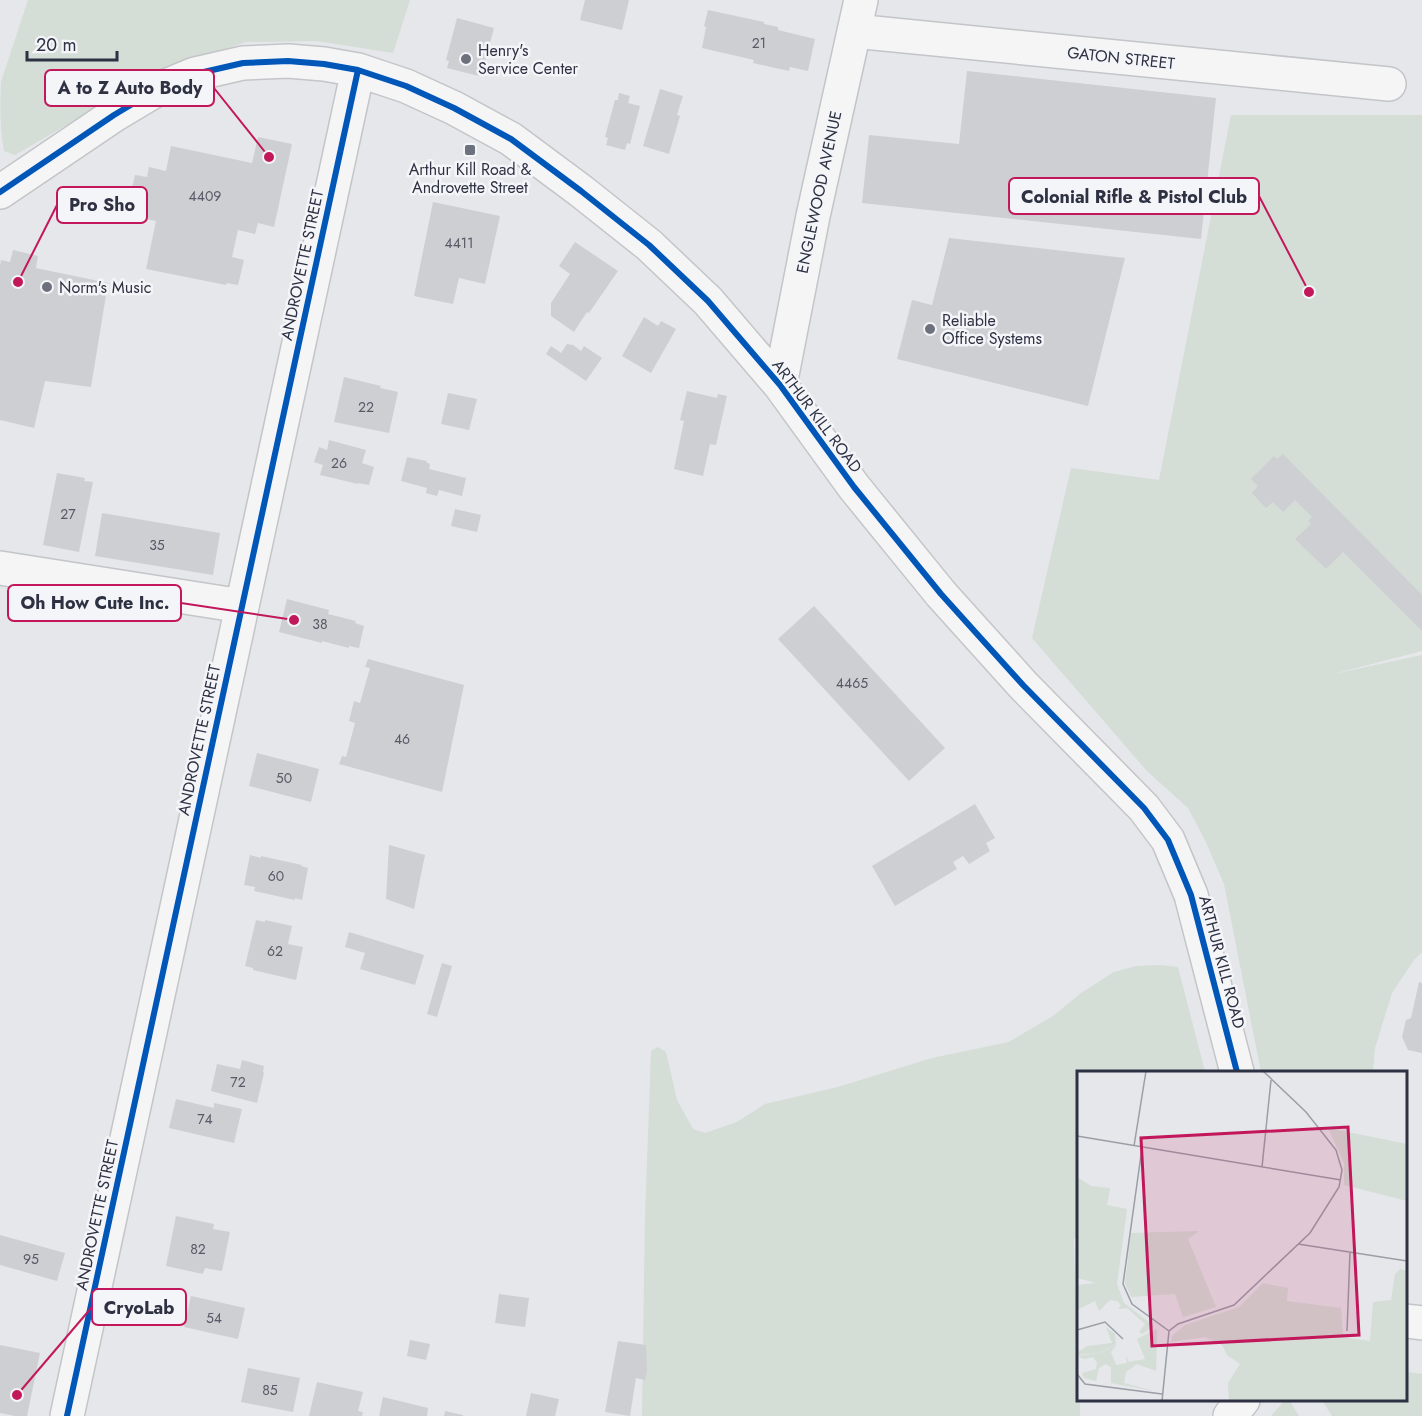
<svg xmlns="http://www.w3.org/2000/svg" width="1422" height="1416" font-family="Jost,sans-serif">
	<rect width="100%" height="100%" fill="#e5e7ea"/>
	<path fill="#d4ddd6" d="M28 0H410L393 53 317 41 246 42 173 67 115 97 15 155 4 151C0 129 0 105 1 82Z
		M1231 115H1422V651L1329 675 1422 655V952L1414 960 1392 993 1375 1048 1373 1072H1261L1224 884 1205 840 1188 808 1147 771 1032 638 1071 468 1159 480Z
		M1161 965 1178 967 1205 1072H1078V1237L1074 1239 1078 1400H1080V1416H642L645 1218 651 1051 658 1047 666 1052 677 1100 693 1129 705 1133 737 1122 765 1104 838 1087 932 1058 1009 1042 1053 1016 1081 993 1114 972 1136 966Z
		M1406 1372 1422 1374V1416H1332L1322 1400H1406Z
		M1285 1400H1289L1299 1416H1271Z"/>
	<path fill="#cecfd2" d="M585 0H629L622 30 580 20Z
		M708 10 764 22V24L778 27V30L815 39 808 71 790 67 789 71 753 63 754 60 702 48 706 27 704 26Z
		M457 18 494 28 483 70 481 69 479 76 447 68 449 61 446 60Z
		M967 71 1216 98 1201 239 862 203 869 135 959 144Z
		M660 89 683 96 677 115 680 116 669 154 643 146Z
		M619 93 630 96 628 103 640 106 630 144 627 143 625 150 606 145 608 138 605 137 615 100H618Z
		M258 137 292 144 274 227 258 223 255 234 238 230 232 257 244 260 238 285 227 283 226 285 146 269 156 221 126 215 135 175 147 177 149 167 166 171 171 146 252 163Z
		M433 202 500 216 485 284 459 278 453 304 414 296Z
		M949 238 1125 258 1088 406 897 359 912 300 932 305Z
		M575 242 618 271 589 313 587 312 574 332 551 316V303L570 274 559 266Z
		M13 250 38 256 36 268 108 283 91 387 45 381 34 428 0 420V265L1 260 10 262Z
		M644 317 658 326 661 321 676 329 651 373 622 356Z
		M567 344 573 345 581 351 584 346 602 358 586 381 546 354 551 346 561 353Z
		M344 377 381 386 380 388 398 392 389 433 334 422Z
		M687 391 717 398 718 394 727 396 716 445 710 444 703 476 674 469 684 421 680 420Z
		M448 393 477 399 469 430 441 424Z
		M329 440 366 450 362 463 374 467 369 485 358 483V484L320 475 323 465 314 462 319 447 327 450Z
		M1283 454 1422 595V631L1343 552 1326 569 1295 539 1311 524 1308 521 1312 517 1295 500 1283 512 1273 502 1266 508 1252 493 1258 486 1251 479 1274 456 1277 459Z
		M407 457 427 461 426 462 430 464 429 469 466 478 462 496 439 490 437 496 426 493 427 488 401 481Z
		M57 473 85 478 84 481 93 482 79 552 43 545Z
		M455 509 481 515 477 532 451 526Z
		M102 513 220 533 213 575 95 556Z
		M287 599 329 610 328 614 356 621 355 623 364 626 359 648 349 646V648L322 641V643L279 632Z
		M814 606 945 748 909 781 778 639Z
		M368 659 464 685 442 792 339 764 342 756 346 757 355 723 349 721 354 701 360 703 370 668 365 667Z
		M257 753 319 769 311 802 249 786Z
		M975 804 995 838 986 843 990 851 969 864 963 856 953 862 957 869 895 906 872 866Z
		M389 845 425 855 414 909 386 899Z
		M250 855 261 858V856L302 865 301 866 308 868 302 900 295 898V900L254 891 255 887 244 885Z
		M256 920 265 922V920L292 926 288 944 303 947 296 980 253 970V968L245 966Z
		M349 932 424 955 415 985 360 969 365 953 345 947Z
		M442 963 452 966 437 1017 427 1014Z
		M1419 982 1422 983V1053L1408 1050 1402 1037 1406 1020 1411 1018Z
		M242 1060 264 1066 263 1072 264 1073 257 1103 211 1091 217 1064 240 1069Z
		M176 1099 214 1108V1103L242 1109 234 1143 169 1128Z
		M176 1216 214 1224 213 1229 230 1232 222 1271 205 1268 203 1274 166 1266Z
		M0 1235 65 1253 57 1281 0 1265Z
		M499 1294 529 1298 525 1327 495 1323Z
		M191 1296 245 1308 238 1339 184 1327Z
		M410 1340 430 1344 426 1360 407 1356Z
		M618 1341 646 1345 647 1372 645 1380 636 1378 630 1416 605 1412Z
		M0 1345 40 1353 27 1416H15L0 1413Z
		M248 1368 300 1378 293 1412 241 1402Z
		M317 1382 363 1392 358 1411 363 1412 362 1416H309Z
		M531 1393 559 1399 555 1416H526Z
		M383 1397 428 1408 427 1416H379Z
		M445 1411 463 1415V1416H444Z"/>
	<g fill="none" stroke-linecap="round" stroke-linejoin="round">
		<defs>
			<path id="minor" d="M854 31 1389 84
				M0 192 114 115 154 91 195 74 243 63 288 61 324 64 358 70 406 86 454 108 511 139 581 191 649 245 708 301 780 385 854 487 941 594 1023 685 1144 808 1168 840 1191 895 1237 1072
				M780 385 813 216 861 0
				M0 568 242 606
				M1406 1321 1422 1323
				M67 1416 358 70
				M1230 1416 1243 1400"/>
		</defs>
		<use href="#minor" stroke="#c3c5c8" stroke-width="36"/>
		<use href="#minor" stroke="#f5f5f6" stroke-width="33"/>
		<defs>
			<path id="cycleway" d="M0 192 114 115 154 91 195 74 243 63 288 61 324 64 358 70 406 86 454 108 511 139 581 191 649 245 708 301 780 385 854 487 941 594 1023 685 1144 808 1168 840 1191 895 1237 1072
				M67 1416 358 70"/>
		</defs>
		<use href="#cycleway" stroke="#f4f5f8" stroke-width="10"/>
		<use href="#cycleway" stroke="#0057b8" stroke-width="6"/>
	</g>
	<g fill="#6d717d" stroke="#f4f5f8" stroke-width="2">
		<circle cx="466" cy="59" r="6"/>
		<rect x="464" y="144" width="12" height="12" rx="3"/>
		<circle cx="47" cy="287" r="6"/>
		<circle cx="930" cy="329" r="6"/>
	</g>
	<g text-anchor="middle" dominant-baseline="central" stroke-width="5" stroke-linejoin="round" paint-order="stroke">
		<g font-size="14" fill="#565967">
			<text x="759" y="43">21</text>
			<text x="205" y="196">4409</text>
			<text x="459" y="243">4411</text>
			<text x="366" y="407">22</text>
			<text x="339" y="463">26</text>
			<text x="68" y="514">27</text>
			<text x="157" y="545">35</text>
			<text x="320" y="624">38</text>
			<text x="852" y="683">4465</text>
			<text x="402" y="739">46</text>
			<text x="284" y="778">50</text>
			<text x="276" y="876">60</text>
			<text x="275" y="951">62</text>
			<text x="238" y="1082">72</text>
			<text x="205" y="1119">74</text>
			<text x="198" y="1249">82</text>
			<text x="31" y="1259">95</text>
			<text x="214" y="1318">54</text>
			<text x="270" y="1390">85</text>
		</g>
		<g font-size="16" fill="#2d3142" stroke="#f4f5f8" text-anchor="start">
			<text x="478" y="50">Henry's<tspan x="478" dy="18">Service Center</tspan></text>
			<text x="470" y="169" text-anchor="middle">Arthur Kill Road &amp;<tspan x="470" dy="18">Androvette Street</tspan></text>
			<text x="59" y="287">Norm's Music</text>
			<text x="942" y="320">Reliable<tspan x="942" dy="18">Office Systems</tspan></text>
		</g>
		<g font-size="16" fill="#2d3142" stroke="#f4f5f8">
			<text transform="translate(1121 58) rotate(6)">GATON STREET</text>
			<text transform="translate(819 192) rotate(-78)">ENGLEWOOD AVENUE</text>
			<text transform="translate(302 265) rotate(-78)">ANDROVETTE STREET</text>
			<text transform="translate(817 416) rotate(53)">ARTHUR KILL ROAD</text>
			<text transform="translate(199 740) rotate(-78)">ANDROVETTE STREET</text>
			<text transform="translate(1222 962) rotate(75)">ARTHUR KILL ROAD</text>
			<text transform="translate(97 1215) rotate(-78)">ANDROVETTE STREET</text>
		</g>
	</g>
	<g transform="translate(1077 1071)">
		<rect width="330" height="330" fill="#e5e7ea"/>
		<path d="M251 57 330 73V130L267 114V92ZM0 106 14 115 33 117 30 134 50 138 40 213 47 232 77 255 65 263 62 261 68 253 50 237 41 238 44 234 40 230 33 229 22 240 18 230 0 239V214L19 212 0 207ZM122 160 111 168 139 236 106 246 98 223 54 226 48 212 54 162ZM323 198 330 200V330H152L151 312 163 293 150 284 145 274 128 266 94 271 95 265 108 254 162 236 186 212 211 217 210 230 264 237 266 266 293 270 296 231 314 229 318 203ZM29 256 38 263 39 273 22 282 0 284V278L1 281 10 275 35 272ZM80 258 79 300 60 293 49 301 47 312 77 320 34 312V296L29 293 22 297 19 310 7 307 5 302 19 298 20 292 16 286 7 288 0 285 23 282 40 273 34 281 39 294 50 292 49 284 52 291 68 288 60 268Z" fill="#d4ddd6"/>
		<path fill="none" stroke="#9b9ea7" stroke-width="1.5" d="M0 65 264 109M57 75 69 0M65 77 46 213 55 233 92 260M185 96 194 9M221 173 330 190M0 259 28 251 46 268M270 260 273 181M0 303 8 313 85 323M85 330 92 260 101 253 157 234 233 162 262 116 265 99 259 79 229 41 186 0"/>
		<path fill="#c2185b" fill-opacity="0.15" stroke="#c2185b" stroke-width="3" d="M271 56 282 264 75 275 64 67Z"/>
		<rect width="330" height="330" fill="none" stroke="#2d3142" stroke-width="3"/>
	</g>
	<path fill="none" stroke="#c2185b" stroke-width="2" d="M269 157L214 88M1309 292L1259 196M18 282L57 205M294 620L181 603M17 1395L92 1307"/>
	<g fill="#c2185b" stroke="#f4f5f8" stroke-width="2">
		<circle cx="269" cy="157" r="6"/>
		<circle cx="1309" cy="292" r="6"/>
		<circle cx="18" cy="282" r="6"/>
		<circle cx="294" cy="620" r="6"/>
		<circle cx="17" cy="1395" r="6"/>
	</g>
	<g fill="#f4f5f8" stroke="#c2185b" stroke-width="2">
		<rect x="45" y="70" width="169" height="36" rx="6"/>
		<rect x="1009" y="178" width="250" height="36" rx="6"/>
		<rect x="57" y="187" width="90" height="36" rx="6"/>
		<rect x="8" y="585" width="173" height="36" rx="6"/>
		<rect x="92" y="1289" width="94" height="36" rx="6"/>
	</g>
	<g font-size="18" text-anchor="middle" font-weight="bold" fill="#2d3142">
		<text x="130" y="94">A to Z Auto Body</text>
		<text x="1134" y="203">Colonial Rifle &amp; Pistol Club</text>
		<text x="102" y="211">Pro Sho</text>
		<text x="95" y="609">Oh How Cute Inc.</text>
		<text x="139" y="1314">CryoLab</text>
	</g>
	<path d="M27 51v9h90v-9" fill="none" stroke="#2d3142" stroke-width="3"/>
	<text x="36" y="51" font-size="18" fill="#2d3142" stroke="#f4f5f8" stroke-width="4.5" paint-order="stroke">20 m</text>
</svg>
